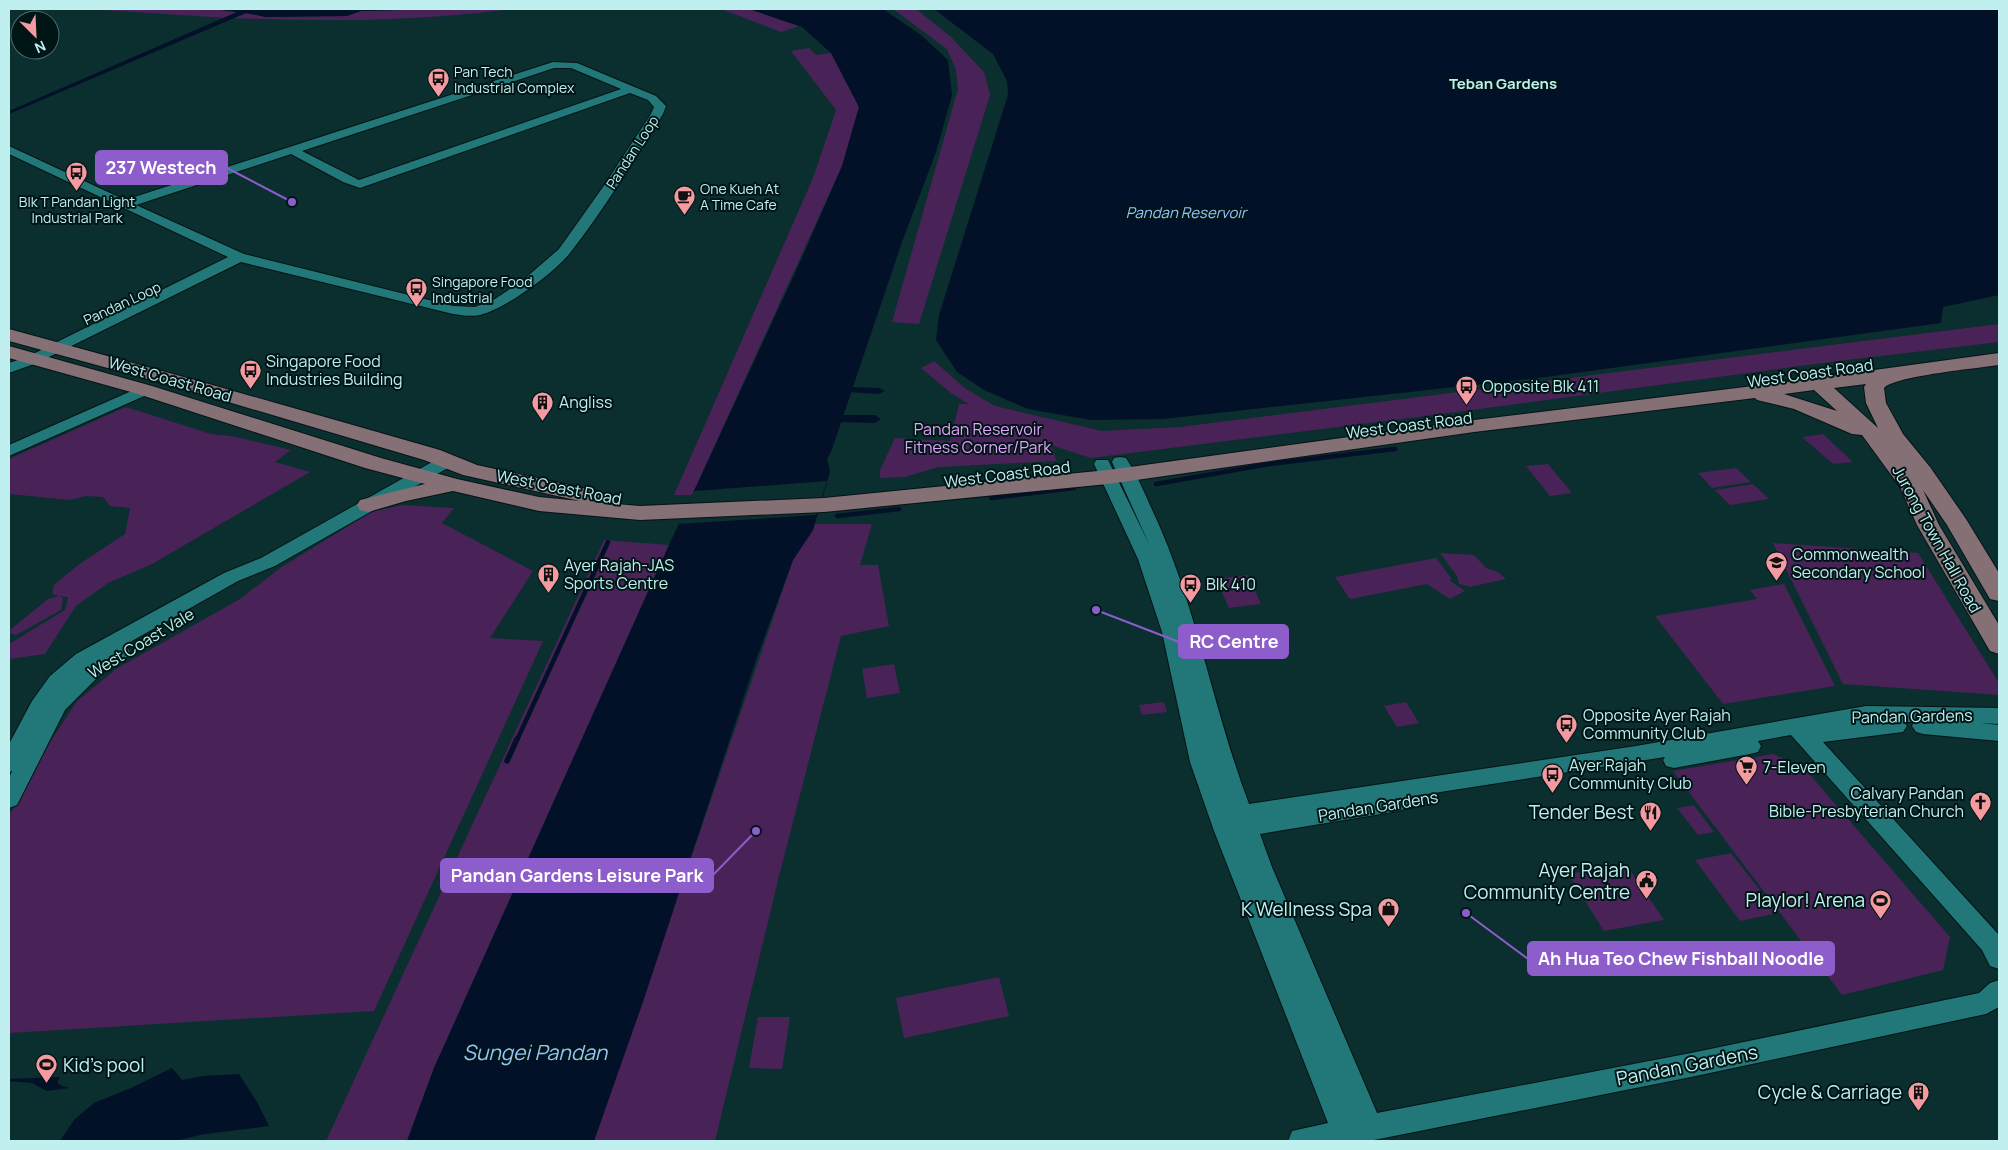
<svg xmlns="http://www.w3.org/2000/svg" width="2008" height="1150" font-family="Manrope,sans-serif">
	<rect width="100%" height="100%" fill="#0b2e2f"/>
	<path fill="#492358" d="M89 9H213L238 12 225 18Z
		M440 9H511C417 21 327 22 233 18L246 13 266 17 347 16 360 11Z
		M721 9H749L799 26 781 32Z
		M893 9H916L951 37 984 72 990 95 919 324 892 322 958 89 956 70 947 49Z
		M809 48 816 55 831 53 859 107 842 166 692 495H674L813 178 836 110 791 51Z
		M1999 324V342L1830 362 1457 412 1091 458 1045 443 1053 449 1056 461 938 467 905 477 880 478V470L895 438 950 441 959 404H969L952 394 921 368 934 361 966 389 995 406 1102 431 1180 427Z
		M126 407 211 434 231 436 291 450 275 462 310 472 152 564 108 583 76 606 45 654 9 659V644L65 610 68 597 60 596 63 598 61 610 16 635 10 633 11 629 48 599 59 596 52 594 54 585 78 565 125 534 130 508 110 506 103 497 86 496 70 500 9 494V459Z
		M1823 434 1853 462 1833 464 1802 437Z
		M1548 464 1572 493 1550 496 1526 466Z
		M1736 468 1751 482 1712 488 1698 473Z
		M1753 484 1769 499 1730 505 1715 490Z
		M403 505 454 508 442 523 533 571 490 638 543 641 374 1011 9 1033V816L52 739 77 701 116 669 240 599 280 568 371 512Z
		M814 524H872L860 565H878L889 626 841 636 779 876 715 1141H594L793 560 813 530Z
		M604 540 669 545 434 1068 407 1141H326Z
		M1773 543 1918 553 1999 683V695L1843 684Z
		M1440 553 1474 555 1486 568 1498 572 1506 579 1470 587 1459 584 1457 576Z
		M1436 558 1452 579 1449 580 1465 591 1450 599 1427 584 1350 599 1335 577Z
		M1248 575 1261 604 1229 608 1216 579Z
		M1784 584 1835 686 1723 704 1655 616 1757 599 1750 590Z
		M894 664 900 693 867 698 862 669Z
		M1164 702 1167 712 1142 715 1139 705Z
		M1406 702 1419 723 1397 727 1384 706Z
		M1773 754 1804 768 1950 937 1943 970 1842 995 1673 771Z
		M1694 805 1714 832 1698 835 1677 808Z
		M1731 853 1778 913 1740 921 1695 860Z
		M1626 864 1664 920 1604 931 1568 874Z
		M999 977 1009 1016 904 1038 896 998Z
		M758 1017H790L782 1069 749 1068Z"/>
	<path fill="#021128" d="M213 9H440L361 11 347 16 266 17 246 13 9 114V111L237 12Z
		M749 9H883L921 35 948 60 952 95 936 152 902 242 831 452 827 459 830 472 813 530 793 560 756 660 643 1002 594 1141H407L434 1068 669 545 801 260 842 166 859 107 831 53 802 27Z
		M934 9H1999V295L1943 307 1941 323 1546 377 1163 419 1091 420 1028 409 984 390 957 372 936 340 939 315 1008 95 1007 81 993 54Z
		M172 1068 182 1080 203 1076 239 1074 257 1102 269 1126 205 1134 174 1141H60L74 1120 94 1103 131 1088Z
		M60 1077 57 1082 60 1085 69 1088 47 1091 32 1083 9 1081V1079Z"/>
	<path fill="#0b2e2f" d="M827 481 816 515 678 524 694 491Z"/>
	<g fill="none" stroke-linecap="round" stroke-linejoin="round">
		<path stroke="#021128" stroke-width="4.5" d="M1156 484 1269 464 1395 449
			M991 498 1074 488
			M837 516 899 509
			M517 740 608 542"/>
		<path stroke="#021128" stroke-width="5.5" d="M507 761 517 739"/>
		<path fill="#021128" fill-rule="evenodd" d="M852 387 879 388 885 391 879 394 848 392 846 390Z
			M842 415H875L881 419 875 423 838 422 836 419Z"/>
		<defs>
			<path id="minor" d="M553 62 577 63 656 96 666 106 663 114C633 161 604 210 570 253 553 274 505 309 480 315 471 317 461 315 453 314L241 262 37 363 9 373V363L27 357 228 257 9 154V146L125 200ZM554 68H571L621 89 359 180 302 151ZM630 93 648 100 654 107 651 114 603 187 559 249 522 281 495 299 475 307 453 306 244 254 136 205 291 154 343 182 360 188Z
				M145 385 151 387 153 390 151 393 9 456V445Z
				M447 456 453 457 455 461 453 465 275 566 238 581 123 646 127 647 130 652 127 657 105 670 65 710 17 805 9 808V778L12 771 9 772V744L32 701 50 676 76 654 224 573 261 558 441 457Z
				M1120 457 1126 458C1138 476 1146 497 1155 516 1197 608 1213 709 1249 804L1636 746 1866 706 1999 708V724L1981 723 1999 725V741L1923 734 1916 732 1912 726 1914 722H1904L1907 726 1903 732 1823 742 1999 935V969L1990 966 1982 950 1791 735 1758 741 1761 746 1758 752 1750 754 1674 768 1666 766 1663 760 1665 757 1408 797 1410 802 1407 808 1399 811 1260 834 1272 867 1377 1113 1691 1053 1979 993 1990 983 1999 980V1007L1986 1014 1691 1077 1369 1141H1288L1292 1131 1328 1123 1214 831 1190 762 1162 632 1138 559 1094 464 1096 460H1108L1110 464 1150 546 1112 462 1114 458Z"/>
			<path id="major" d="M9 329 202 382 440 450 477 465 597 491 600 496 597 501 593 502 640 506 824 498 1108 470 1474 420 1803 380 1801 377 1804 373C1812 371 1817 372 1823 377L1999 353V365C1980 368 1894 376 1884 388L1886 403 1903 434 1930 467 1966 519 1999 573V601L1990 599 1947 525 1923 490 1939 525 1999 625V654L1990 651 1917 525 1900 487 1862 435 1852 434 1794 409 1757 400 1755 398 1474 432 1108 484 824 512 640 520 539 511 453 491 406 501 368 512 360 510 357 505 360 500 425 484 365 468 138 394 9 358V346L152 386 381 458 457 479 539 497 580 501 463 475 424 460 188 390 9 341ZM1866 384 1864 387 1866 403 1878 428 1834 388ZM1814 390 1837 411 1784 394Z"/>
		</defs>
		<use href="#minor" stroke="#061414" stroke-width="2"/>
		<use href="#major" stroke="#061414" stroke-width="2"/>
		<use href="#minor" fill="#227879" fill-rule="evenodd"/>
		<use href="#major" fill="#857075" fill-rule="evenodd"/>
	</g>
	<defs>
		<symbol id="bus-pin" viewBox="-11 -11 22 30"><path d="M0 17L-7.5 6A9.5 9.5 0 1 1 7.5 6Z" fill="#f49aa0" stroke="#001515"/><path d="M-5-6H5V4H4V6H2V4H-2V6H-4V4H-5ZM-3.5-4V0h7V-4ZM-3.5 1.2v1.5H-2V1.2ZM2 1.2v1.5H3.5V1.2Z" fill="#111"/></symbol>
		<symbol id="cafe-pin" viewBox="-11 -11 22 30"><path d="M0 17L-7.5 6A9.5 9.5 0 1 1 7.5 6Z" fill="#f49aa0" stroke="#001515"/><path d="M-5.5-4.5H6V0H3Q3 3.5 0 3.5H-2.5Q-5.5 3.5-5.5 0ZM3-3.2v2h1.7v-2ZM-6 4.5H4V6H-6Z" fill="#111"/></symbol>
		<symbol id="building-pin" viewBox="-11 -11 22 30"><path d="M0 17L-7.5 6A9.5 9.5 0 1 1 7.5 6Z" fill="#f49aa0" stroke="#001515"/><path d="M-4-6H4V6H1V3H-1V6H-4ZM-2.5-4.3h1.7v1.8h-1.7ZM.8-4.3h1.7v1.8H.8ZM-2.5-1h1.7V.8h-1.7ZM.8-1h1.7V.8H.8Z" fill="#111"/></symbol>
		<symbol id="school-pin" viewBox="-11 -11 22 30"><path d="M0 17L-7.5 6A9.5 9.5 0 1 1 7.5 6Z" fill="#f49aa0" stroke="#001515"/><path d="M0-5L7-2L0 1L-7-2ZM-4 1L0 2.5L4 1V4Q0 6-4 4Z" fill="#111"/></symbol>
		<symbol id="supermarket-pin" viewBox="-11 -11 22 30"><path d="M0 17L-7.5 6A9.5 9.5 0 1 1 7.5 6Z" fill="#f49aa0" stroke="#001515"/><path d="M-6-5.5h2.5l.6 2H6L4.5 2H-2.5L-4.4-4H-6ZM-1.5 3.2a1.3 1.3 0 1 0 .1 0ZM3 3.2a1.3 1.3 0 1 0 .1 0Z" fill="#111"/></symbol>
		<symbol id="church-pin" viewBox="-11 -11 22 30"><path d="M0 17L-7.5 6A9.5 9.5 0 1 1 7.5 6Z" fill="#f49aa0" stroke="#001515"/><path d="M-1.2-6h2.4v3.5h3.3v2.4h-3.3V6h-2.4V-.1h-3.3v-2.4h3.3Z" fill="#111"/></symbol>
		<symbol id="restaurant-pin" viewBox="-11 -11 22 30"><path d="M0 17L-7.5 6A9.5 9.5 0 1 1 7.5 6Z" fill="#f49aa0" stroke="#001515"/><path d="M-5-6h1v4h1v-4h1v4h1v-4h1v5L-1.5 .5V6h-2V.5L-5-1ZM5-6V6H3V1.5H1.5Q1.5-4 5-6Z" fill="#111"/></symbol>
		<symbol id="civic-pin" viewBox="-11 -11 22 30"><path d="M0 17L-7.5 6A9.5 9.5 0 1 1 7.5 6Z" fill="#f49aa0" stroke="#001515"/><path d="M-.6-6.5H3V-4.5H.6V-3L4-1V1h2V6H-6V1h2V-1L-.6-3ZM-1.2 2.5V6h2.4V2.5Z" fill="#111"/></symbol>
		<symbol id="stadium-pin" viewBox="-11 -11 22 30"><path d="M0 17L-7.5 6A9.5 9.5 0 1 1 7.5 6Z" fill="#f49aa0" stroke="#001515"/><path d="M0-5a6.5 5 0 1 0 0 10a6.5 5 0 1 0 0-10ZM-3.5-1.8h7v3.6h-7Z" fill="#111"/></symbol>
		<symbol id="shop-pin" viewBox="-11 -11 22 30"><path d="M0 17L-7.5 6A9.5 9.5 0 1 1 7.5 6Z" fill="#f49aa0" stroke="#001515"/><path d="M-5-2.5h2.3a2.7 3.5 0 0 1 5.4 0H5L5.5 6h-11ZM-1.5-2.5h3a1.5 2.3 0 0 0-3 0Z" fill="#111"/></symbol>
	</defs>
	<g fill-rule="evenodd">
		<use href="#bus-pin" x="426" y="66" width="25" height="34"/>
		<use href="#bus-pin" x="64" y="160" width="25" height="34"/>
		<use href="#cafe-pin" x="672" y="184" width="25" height="34"/>
		<use href="#bus-pin" x="404" y="276" width="25" height="34"/>
		<use href="#bus-pin" x="238" y="358" width="25" height="34"/>
		<use href="#bus-pin" x="1454" y="374" width="25" height="34"/>
		<use href="#building-pin" x="530" y="390" width="25" height="34"/>
		<use href="#school-pin" x="1764" y="550" width="25" height="34"/>
		<use href="#building-pin" x="536" y="562" width="25" height="34"/>
		<use href="#bus-pin" x="1178" y="572" width="25" height="34"/>
		<use href="#bus-pin" x="1554" y="712" width="25" height="34"/>
		<use href="#supermarket-pin" x="1734" y="754" width="25" height="34"/>
		<use href="#bus-pin" x="1540" y="762" width="25" height="34"/>
		<use href="#church-pin" x="1968" y="790" width="25" height="34"/>
		<use href="#restaurant-pin" x="1638" y="800" width="25" height="34"/>
		<use href="#civic-pin" x="1634" y="868" width="25" height="34"/>
		<use href="#stadium-pin" x="1868" y="888" width="25" height="34"/>
		<use href="#shop-pin" x="1376" y="896" width="25" height="34"/>
		<use href="#stadium-pin" x="34" y="1052" width="25" height="34"/>
		<use href="#building-pin" x="1906" y="1080" width="25" height="34"/>
	</g>
	<g text-anchor="middle" dominant-baseline="central" stroke-width="4" stroke-linejoin="round" paint-order="stroke">
		<g font-size="14" fill="#bfefef" stroke="#001515" text-anchor="start">
			<text x="454" y="71">Pan Tech<tspan x="454" dy="16">Industrial Complex</tspan></text>
			<text x="700" y="188">One Kueh At<tspan x="700" dy="16">A Time Cafe</tspan></text>
			<text x="77" y="201" text-anchor="middle">Blk T Pandan Light<tspan x="77" dy="16">Industrial Park</tspan></text>
			<text x="432" y="281">Singapore Food<tspan x="432" dy="16">Industrial</tspan></text>
		</g>
		<g font-size="14" fill="#bfefef" stroke="#001515">
			<text transform="translate(632 152) rotate(-57)">Pandan Loop</text>
			<text transform="translate(122 303) rotate(-25)">Pandan Loop</text>
		</g>
		<g font-size="15" font-weight="bold" fill="#bfefef" stroke="#001515">
			<text x="1503" y="83">Teban Gardens</text>
		</g>
		<g font-size="15" font-style="italic" fill="#95c2fe" stroke="#001515">
			<text x="1186" y="212">Pandan Reservoir</text>
		</g>
		<g font-size="16" fill="#bfefef" stroke="#001515" text-anchor="start">
			<text x="266" y="361">Singapore Food<tspan x="266" dy="18">Industries Building</tspan></text>
			<text x="1482" y="386">Opposite Blk 411</text>
			<text x="559" y="402">Angliss</text>
			<text x="1792" y="554">Commonwealth<tspan x="1792" dy="18">Secondary School</tspan></text>
			<text x="564" y="565">Ayer Rajah-JAS<tspan x="564" dy="18">Sports Centre</tspan></text>
			<text x="1206" y="584">Blk 410</text>
			<text x="1583" y="715">Opposite Ayer Rajah<tspan x="1583" dy="18">Community Club</tspan></text>
			<text x="1569" y="765">Ayer Rajah<tspan x="1569" dy="18">Community Club</tspan></text>
			<text x="1763" y="767">7-Eleven</text>
			<text x="1964" y="793" text-anchor="end">Calvary Pandan<tspan x="1964" dy="18">Bible-Presbyterian Church</tspan></text>
		</g>
		<g font-size="16" fill="#bfefef" stroke="#001515">
			<text transform="translate(1810 373) rotate(-8)">West Coast Road</text>
			<text transform="translate(170 379) rotate(16)">West Coast Road</text>
			<text transform="translate(1409 425) rotate(-7)">West Coast Road</text>
			<text transform="translate(1007 474) rotate(-7)">West Coast Road</text>
			<text transform="translate(559 487) rotate(11)">West Coast Road</text>
			<text transform="translate(1937 539) rotate(61)">Jurong Town Hall Road</text>
			<text transform="translate(141 643) rotate(-31)">West Coast Vale</text>
			<text transform="translate(1912 716) rotate(-1)">Pandan Gardens</text>
			<text transform="translate(1378 806) rotate(-9)">Pandan Gardens</text>
		</g>
		<g font-size="16" fill="#e0a4f8" stroke="#001515">
			<text x="978" y="429">Pandan Reservoir<tspan x="978" dy="18">Fitness Corner/Park</tspan></text>
		</g>
		<g font-size="19" fill="#bfefef" stroke="#001515" text-anchor="end">
			<text x="1634" y="812">Tender Best</text>
			<text x="1630" y="870">Ayer Rajah<tspan x="1630" dy="22">Community Centre</tspan></text>
			<text x="1865" y="900">Playlor! Arena</text>
			<text x="1372" y="909">K Wellness Spa</text>
			<text x="63" y="1065" text-anchor="start">Kid's pool</text>
			<text x="1902" y="1092">Cycle &amp; Carriage</text>
		</g>
		<g font-size="19" fill="#bfefef" stroke="#001515">
			<text transform="translate(1687 1065) rotate(-11)">Pandan Gardens</text>
		</g>
		<g font-size="21" font-style="italic" fill="#95c2fe" stroke="#001515">
			<text x="535" y="1052">Sungei Pandan</text>
		</g>
	</g>
	<path fill="none" stroke="#8c5dcb" stroke-width="2" d="M292 202L227 168M1096 610L1179 642M756 831L713 875M1466 913L1528 959"/>
	<g fill="#8c5dcb" stroke="#001515" stroke-width="2">
		<circle cx="292" cy="202" r="5"/>
		<circle cx="1096" cy="610" r="5"/>
		<circle cx="756" cy="831" r="5"/>
		<circle cx="1466" cy="913" r="5"/>
	</g>
	<g fill="#8c5dcb" stroke="#8c5dcb" stroke-width="2">
		<rect x="96" y="151" width="131" height="33" rx="5"/>
		<rect x="1179" y="625" width="109" height="33" rx="5"/>
		<rect x="441" y="859" width="272" height="33" rx="5"/>
		<rect x="1528" y="942" width="306" height="33" rx="5"/>
	</g>
	<g font-size="18" text-anchor="middle" font-weight="bold" fill="#fff">
		<text x="161" y="174">237 Westech</text>
		<text x="1234" y="648">RC Centre</text>
		<text x="577" y="882">Pandan Gardens Leisure Park</text>
		<text x="1681" y="965">Ah Hua Teo Chew Fishball Noodle</text>
	</g>
	<rect width="2008" height="1150" fill="none" stroke="#bfefef" stroke-width="20"/>
	<g transform="translate(35 35) rotate(156)"><circle r="24" fill="#001515" stroke="#4c6c6c"/>
	<path d="M0-4L9 19L0 12L-9 19Z" fill="#f49aa0"/>
	<text y="-8" font-size="14" font-weight="bold" text-anchor="middle" fill="#bfefef">N</text>
	</g>
</svg>
